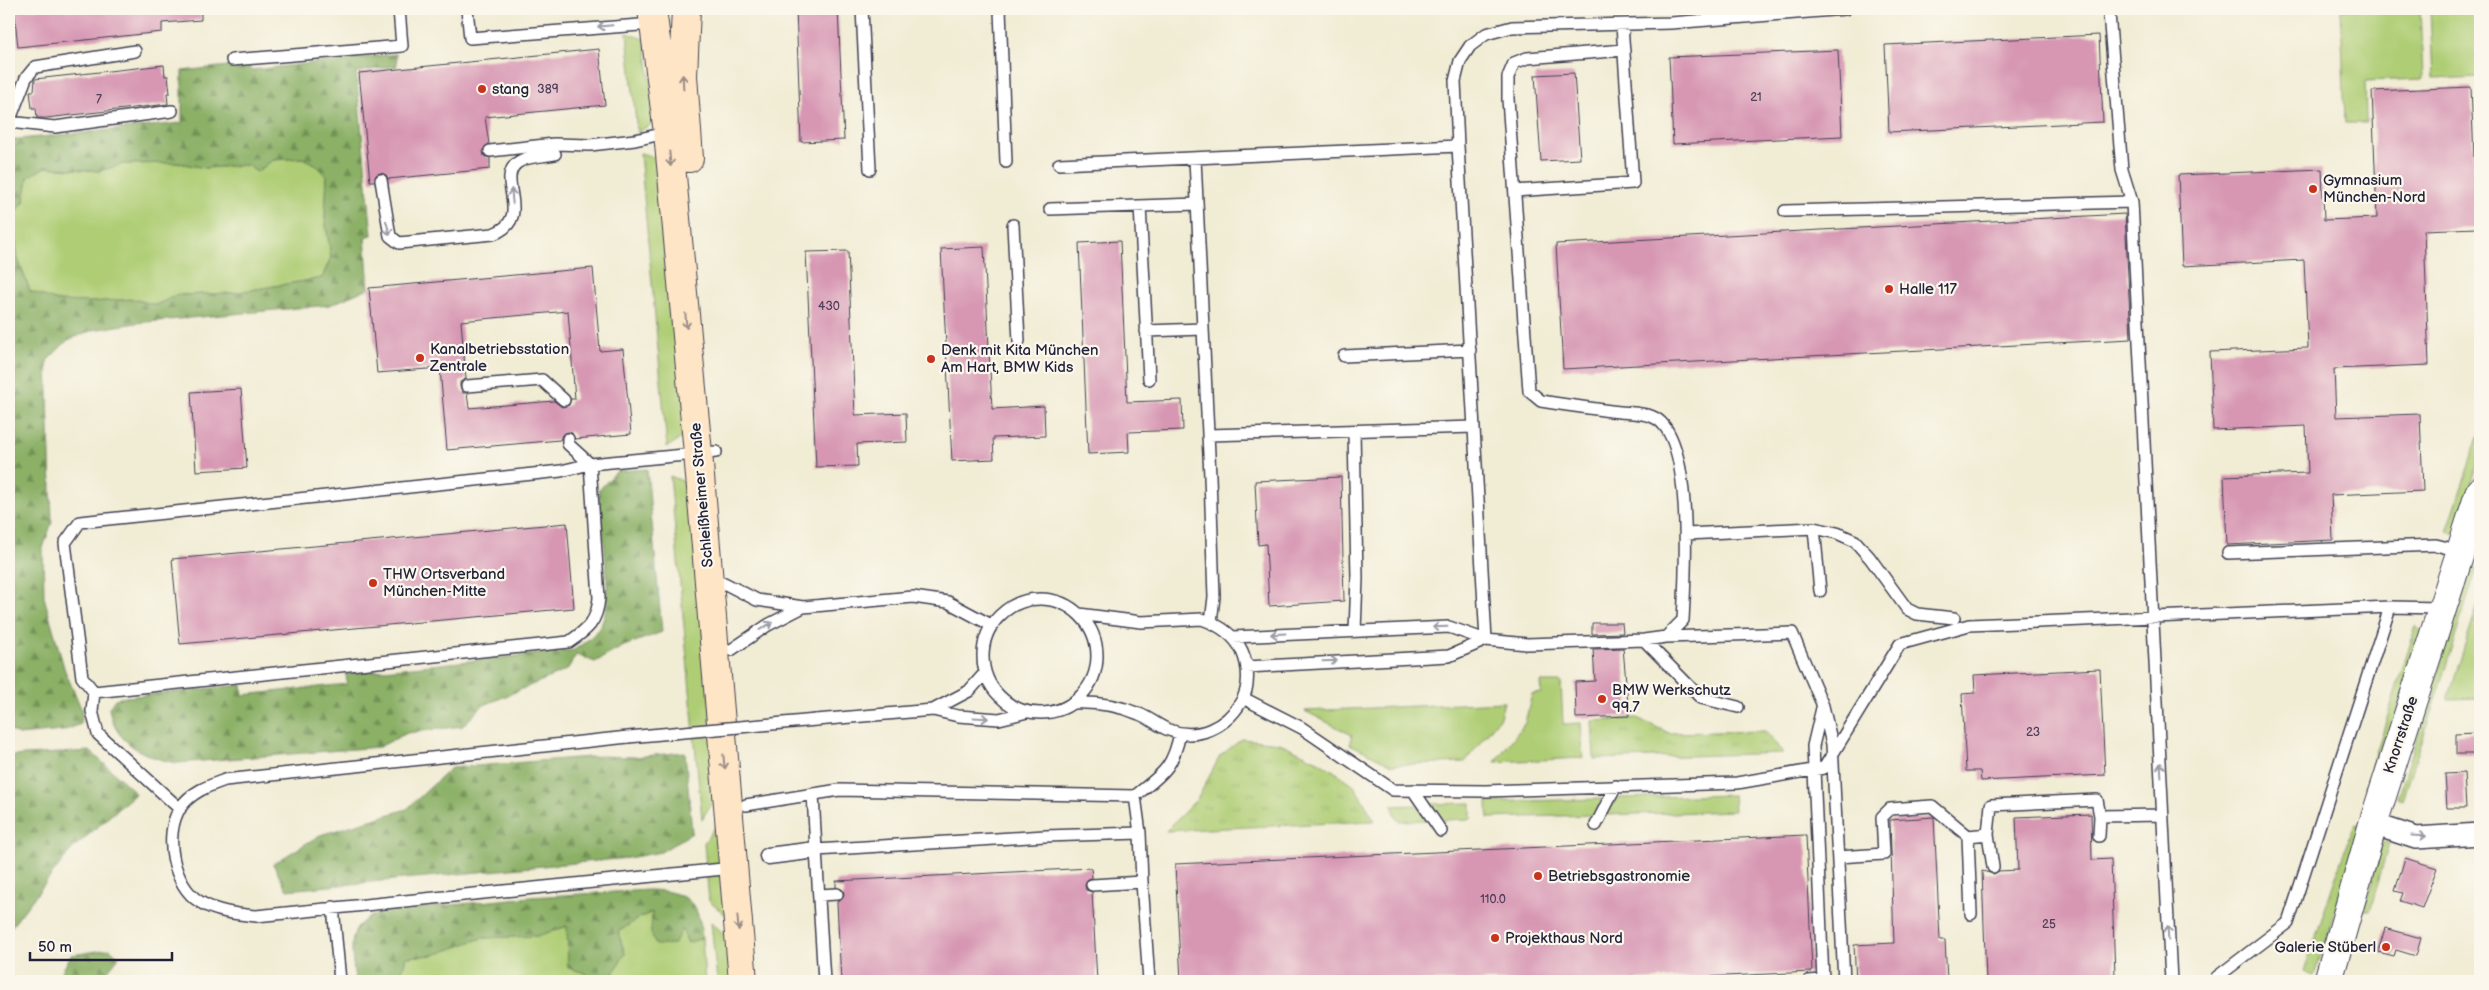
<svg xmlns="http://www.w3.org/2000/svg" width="2489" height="990" font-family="'Balsamiq Sans',sans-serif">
	<defs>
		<pattern id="forest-firs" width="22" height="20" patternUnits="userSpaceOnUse" patternTransform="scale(1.25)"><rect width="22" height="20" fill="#8bb066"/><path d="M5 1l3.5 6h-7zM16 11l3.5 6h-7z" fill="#718f55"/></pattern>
		<pattern id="park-tufts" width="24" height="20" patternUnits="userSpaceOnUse" patternTransform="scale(1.25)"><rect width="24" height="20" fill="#afcd75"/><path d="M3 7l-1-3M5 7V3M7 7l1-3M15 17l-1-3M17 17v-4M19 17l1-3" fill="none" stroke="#96b066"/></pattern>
	</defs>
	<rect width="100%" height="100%" fill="#fbf7ec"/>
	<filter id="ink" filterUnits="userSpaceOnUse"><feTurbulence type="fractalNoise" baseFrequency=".02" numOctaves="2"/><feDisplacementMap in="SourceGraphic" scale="10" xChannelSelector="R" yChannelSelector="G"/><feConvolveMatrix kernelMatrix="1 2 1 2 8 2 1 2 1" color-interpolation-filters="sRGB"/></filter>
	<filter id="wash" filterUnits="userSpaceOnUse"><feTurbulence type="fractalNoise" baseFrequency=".0096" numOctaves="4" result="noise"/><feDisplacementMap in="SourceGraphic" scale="20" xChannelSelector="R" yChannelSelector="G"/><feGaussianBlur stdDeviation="1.12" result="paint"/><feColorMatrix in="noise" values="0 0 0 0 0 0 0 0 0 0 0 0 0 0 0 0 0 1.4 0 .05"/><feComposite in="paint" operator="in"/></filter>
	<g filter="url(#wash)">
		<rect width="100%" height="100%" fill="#f1ecd4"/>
		<path fill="#afcd75" stroke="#687858" d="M2341 9H2420L2423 79 2365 81 2366 123H2345Z
			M2430 9H2480V77L2433 79Z
			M627 33 645 39 656 122 637 132Z
			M640 153 659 158 688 434 667 447Z
			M303 158 316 165 327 176 325 218 331 257 322 278 233 293 178 295 156 305 133 299 91 302 57 301 30 291 18 259 12 217 24 202 28 177 45 167 99 171 123 164 179 163 205 168 247 165 257 172 273 160Z
			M2480 431V455L2454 534 2447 532Z
			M670 476 692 485 717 794 702 819Z
			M2471 568 2477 569 2403 800 2398 798Z
			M2480 597V698L2448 699 2476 610Z
			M2416 626 2422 632 2373 791 2365 788Z
			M1540 682H1561L1563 724 1581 723 1583 758 1495 762 1525 723 1532 694 1541 693Z
			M1504 702 1500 717 1465 762 1392 765 1350 744 1352 735 1305 711Z
			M1733 795 1734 811 1604 815 1617 798Z
			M1603 799 1594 815 1488 818 1487 802Z
			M1471 803V819L1444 820 1431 804Z
			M1416 805 1428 820 1398 821 1392 806Z
			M719 821 728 917 709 901 704 843Z
			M2356 824 2362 826 2314 976 2304 972 2352 828Z
			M2390 839 2370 911 2364 910 2379 857 2374 855 2377 847Z
			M653 912 651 933 682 929 688 943 702 938 705 981H614L613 974 625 954 618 932 639 918Z
			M711 922C736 943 734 951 738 981H717Z
			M568 926V968L586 973 585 981H399L406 957 434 955 482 938 537 936Z"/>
		<path fill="url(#forest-firs)" stroke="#566950" fill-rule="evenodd" d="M396 54 397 66 356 72 372 235 365 237 369 288 330 305 136 323 93 330 68 340 47 361 52 522 43 548 44 597 65 671 82 710 81 724 63 731 18 735 9 729V140L182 123V71L247 64 252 70ZM303 158 316 165 327 176 325 218 331 257 322 278 233 293 177 295 156 305 133 299 91 302 57 301 30 291 18 259 12 217 24 202 28 177 45 167 99 171 123 164 179 163 205 168 247 165 257 172 273 160Z
			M647 469 662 632 624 646 595 662 576 655 567 670 482 706 463 726 407 733 379 747 177 763C145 758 114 743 109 708L115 699 126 697 242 685 243 695 347 684 346 674 574 650C584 643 597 634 602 623 614 594 601 524 598 491L617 471Z
			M90 751 131 788 135 794 70 851 9 930V756Z
			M685 752 692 833 661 852 628 858 287 890 273 864 320 835 407 809 451 768 601 756 635 757Z
			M648 890C685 891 700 900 702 938L688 943 682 929 674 944 656 945 651 933 652 912 639 918 618 932 625 954 613 974 614 981H585L586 973 568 968 567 926 537 936 482 938 434 955 406 957 399 981H355C352 948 343 925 382 912L531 897Z
			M110 949 119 957 102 978 109 981H57L71 955Z"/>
		<path fill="url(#park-tufts)" stroke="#687858" d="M1637 718 1669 733 1765 731 1783 753 1594 759 1592 721Z
			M1242 739 1280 743 1320 762 1353 784 1375 821 1166 831 1198 798 1220 756Z"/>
		<g id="blocks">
			<path fill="#d797b3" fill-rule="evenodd" d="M14 9H201V20L162 23V32L18 47Z
				M796 9H838L844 140 801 142Z
				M2099 35 2103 122 1889 132 1885 45Z
				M599 49 605 105 485 117 489 144 483 151 484 156 490 158V169L388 179 386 175 380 173 376 175 374 181H370L359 73Z
				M1838 50 1842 136 1673 144 1669 57Z
				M164 65 165 76H168L170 93H167L168 104 46 118H37L36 108H32L30 91H34L35 79Z
				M1574 73 1580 159 1541 161 1535 75Z
				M2471 87 2477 228 2424 230 2429 365 2334 369 2336 417 2420 414 2423 491 2331 495 2333 540 2227 545 2224 476 2308 473 2306 426 2213 430 2210 352 2308 348 2304 260 2182 266 2178 175 2322 169 2324 220 2377 218 2372 91Z
				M2125 214 2131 339 1563 369 1556 244Z
				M1120 241 1127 402 1182 400 1183 430 1128 432 1129 452 1088 454 1079 243Z
				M984 247 992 409 1044 406 1045 436 993 438 994 459 952 461 941 249Z
				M848 251 855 415 906 413 907 442 857 444 858 466 816 467 806 252Z
				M593 268 600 351 623 349 631 434 575 439 572 433 568 432 562 435 560 440 447 450 440 368 377 373 369 288ZM568 311 575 399H571L569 405 562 407 554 401 469 408 467 393H463L460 387V382L466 379 461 321Z
				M241 389 247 468 196 471 191 392Z
				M1341 477 1344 601 1269 606 1266 544 1258 545 1255 481Z
				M567 523 574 608 180 644 172 559Z
				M1592 623H1622L1623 633 1592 634Z
				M1623 648 1629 716 1576 718 1575 682 1595 681 1593 649Z
				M2100 669 2105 775 1981 781 1980 771H1966L1962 694 1975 693 1974 675Z
				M2475 733V754H2456V734Z
				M2464 773 2466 808H2447L2445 774Z
				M2091 814 2092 860 2111 859 2115 976 1986 981 1982 871 1994 874 1999 871 2018 870 2016 817Z
				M1934 817 1940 940H1945L1947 980 1856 981 1854 945 1894 943 1890 820Z
				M1806 835 1812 972 1617 981H1181L1175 864Z
				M2405 858 2437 868 2422 908 2400 901 2403 893 2395 891Z
				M1091 868 1092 878 1088 879 1085 885 1086 890 1092 892 1097 981H841L837 902 841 900 844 894 843 890 836 887V881Z
				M2385 928 2421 938 2416 956 2396 950 2394 956 2378 952Z"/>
		</g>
	</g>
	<g filter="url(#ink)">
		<use href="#blocks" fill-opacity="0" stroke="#414052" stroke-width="1"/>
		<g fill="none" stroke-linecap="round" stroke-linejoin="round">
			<defs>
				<path id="service" d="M467 9 470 38 653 24
					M862 9 870 169
					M2106 9 2109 13 2122 170 2132 202 2171 981
					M1000 10 1006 162
					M1624 50 1527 58 1514 63 1508 77V99L1529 391 1541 401C1567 405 1593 409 1620 412 1630 413 1644 413 1653 417 1695 434 1685 581 1683 620L1666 637
					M232 60 402 46 399 9
					M9 122 55 127 172 111
					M9 122 26 78 35 67 135 51
					M490 151 554 144 590 145 635 140 670 132
					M1195 159 1210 476 1214 597 1211 622
					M1059 164 1458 146
					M381 180 390 236 399 243 493 234C535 218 495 180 517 163 527 155 543 157 555 154
					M1515 191 1633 183 1622 25
					M1140 206 1149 379
					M1050 209 1197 204
					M1785 211 2132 202
					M1013 225 1019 341
					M1146 331 1203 329
					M1344 356 1470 350
					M467 386 542 380 564 400
					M1354 431 1357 578 1355 631
					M1208 435 1474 427
					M1814 528 1820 591
					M1686 534 1814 528 1837 533 1855 541 1870 558 1907 609 1917 614 1954 618
					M2228 553 2436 545 2460 551
					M724 583 757 600 803 607 913 597 948 602 991 625
					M983 656a57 57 0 1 1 114 0a57 57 0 1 1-114 0Z
					M1233 637 1449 627 1486 640 1527 644 1644 640 1666 637 1792 633 1823 706 1832 744 1844 981
					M1486 640 1458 146 1455 81 1460 61 1470 46 1486 34 1512 27 1671 23 1845 9
					M1644 640 1701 698 1738 707
					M731 650 768 625 803 607
					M1247 667 1449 656 1486 640
					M94 692 569 642C588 629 597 622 599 598L590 464 568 444V439
					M1243 698 1302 728 1393 790 1485 791 1737 783 1824 768 1900 644 1969 625 2390 607 2442 608
					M1072 703C1095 702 1118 705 1139 714 1150 718 1158 726 1169 730 1198 741 1226 727 1241 702 1250 687 1249 667 1242 651 1234 634 1219 625 1202 619L1141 622 1079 614
					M933 710 969 691 985 673
					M816 720 933 710 958 716 999 719 1027 712
					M628 737 225 780C208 786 191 792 180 808 163 835 173 886 200 902 216 912 237 914 256 916L733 868
					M1413 790 1441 831
					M813 794 816 850 1045 836 1140 833
					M746 805 839 790 1135 796
					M180 809 98 734 92 711 94 692 82 677 65 543 80 522 561 471 590 464 716 452
					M1596 825 1616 786
					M1988 834 1993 867
					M1968 836 1971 914
					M2099 836 2100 816
					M816 850 824 981
					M1838 857 1884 854 1882 817 1890 809 1932 806 1968 836 1988 834 1991 805 2097 800 2100 816 2163 815
					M1142 882 1149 981
					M1092 885 1142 882 1140 833 1135 796C1162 774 1173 769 1180 733
					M819 895 837 894
					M333 907 340 981
					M1809 981 1823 980 1813 746 1822 708
					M2216 981 2217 977 2288 923 2390 607"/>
				<path id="pedestrian" d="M768 856 816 850"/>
				<path id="minor" d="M2373 824 2416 838 2480 834"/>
				<path id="tertiary" d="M2328 981 2373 824 2480 491"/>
				<path id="secondary" d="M652 9 668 133 698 453 743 981
					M686 9 683 76 689 158"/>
			</defs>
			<use href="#service" stroke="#414052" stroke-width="14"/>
			<use href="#pedestrian" stroke="#414052" stroke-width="19"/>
			<use href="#minor" stroke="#414052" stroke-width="24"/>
			<use href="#tertiary" stroke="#414052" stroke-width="30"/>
			<use href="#secondary" stroke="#414052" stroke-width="30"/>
			<use href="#service" stroke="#fff" stroke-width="11"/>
			<use href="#pedestrian" stroke="#fff" stroke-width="16"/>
			<use href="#minor" stroke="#fff" stroke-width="21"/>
			<use href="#tertiary" stroke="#fff" stroke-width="28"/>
			<use href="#secondary" stroke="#fee5c5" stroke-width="28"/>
			<defs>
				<path id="service-bridge" d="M628 737 816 720"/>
			</defs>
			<use href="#service-bridge" stroke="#414052" stroke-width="14" stroke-linecap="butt"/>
			<use href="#service-bridge" stroke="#fff" stroke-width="11"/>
		</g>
		<defs><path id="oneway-shaft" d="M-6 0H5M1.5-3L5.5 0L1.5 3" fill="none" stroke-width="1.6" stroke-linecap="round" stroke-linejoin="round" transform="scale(1.25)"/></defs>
		<g stroke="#9c9ca7">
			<use href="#oneway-shaft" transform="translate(605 26) rotate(175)"/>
			<use href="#oneway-shaft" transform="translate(512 196) rotate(-95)"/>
			<use href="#oneway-shaft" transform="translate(388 228) rotate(74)"/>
			<use href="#oneway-shaft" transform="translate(766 626) rotate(-31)"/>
			<use href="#oneway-shaft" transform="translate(1440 627) rotate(178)"/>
			<use href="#oneway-shaft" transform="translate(1278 634) rotate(177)"/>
			<use href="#oneway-shaft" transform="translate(1330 661) rotate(-2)"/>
			<use href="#oneway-shaft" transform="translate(981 718) rotate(3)"/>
			<use href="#oneway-shaft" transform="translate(2161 770) rotate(-93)"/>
			<use href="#oneway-shaft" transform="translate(2419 836) rotate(3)"/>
			<use href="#oneway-shaft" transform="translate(2168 933) rotate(-93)"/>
		</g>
		<g stroke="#9b8d87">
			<use href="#oneway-shaft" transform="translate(683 82) rotate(-93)"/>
			<use href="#oneway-shaft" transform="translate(670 159) rotate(85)"/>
			<use href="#oneway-shaft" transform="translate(686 321) rotate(85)"/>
			<use href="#oneway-shaft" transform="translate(724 762) rotate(85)"/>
			<use href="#oneway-shaft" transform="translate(738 923) rotate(85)"/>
		</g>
	</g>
	<g fill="#c8321e" stroke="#fbf7ec" stroke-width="2">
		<circle cx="482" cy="89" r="5"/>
		<circle cx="2313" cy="189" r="5"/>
		<circle cx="1889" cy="289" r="5"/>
		<circle cx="420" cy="358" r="5"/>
		<circle cx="931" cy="359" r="5"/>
		<circle cx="373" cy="583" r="5"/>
		<circle cx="1602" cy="699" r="5"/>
		<circle cx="1538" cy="876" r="5"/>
		<circle cx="1495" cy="938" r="5"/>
		<circle cx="2386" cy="947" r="5"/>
	</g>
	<g text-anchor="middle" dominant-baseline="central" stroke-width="4.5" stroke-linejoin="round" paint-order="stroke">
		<g font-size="12" fill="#4f3f59">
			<text x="548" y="89">389</text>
			<text x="1756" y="97">21</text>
			<text x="99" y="99">7</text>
			<text x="829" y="306">430</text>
			<text x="2033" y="732">23</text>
			<text x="1493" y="899">110.0</text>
			<text x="2049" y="924">25</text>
		</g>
		<g font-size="15" fill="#22223b" stroke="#fbf7ec" text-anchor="start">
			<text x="492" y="89">stang</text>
			<text x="2323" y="180">Gymnasium<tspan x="2323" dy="17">München-Nord</tspan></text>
			<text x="1899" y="289">Halle 117</text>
			<text x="430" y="349">Kanalbetriebsstation<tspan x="430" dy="17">Zentrale</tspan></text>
			<text x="941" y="350">Denk mit Kita München<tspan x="941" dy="17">Am Hart, BMW Kids</tspan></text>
			<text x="383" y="574">THW Ortsverband<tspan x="383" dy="17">München-Mitte</tspan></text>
			<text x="1612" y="690">BMW Werkschutz<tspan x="1612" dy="17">99.7</tspan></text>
			<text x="1548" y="876">Betriebsgastronomie</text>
			<text x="1505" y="938">Projekthaus Nord</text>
			<text x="2376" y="947" text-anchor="end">Galerie Stüberl</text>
		</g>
		<g font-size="15" fill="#22223b" stroke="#fbf7ec">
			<text transform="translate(702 495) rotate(-95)">Schleißheimer Straße</text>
			<text transform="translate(2401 735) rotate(-72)">Knorrstraße</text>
		</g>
	</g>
	<rect width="2489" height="990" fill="none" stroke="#fbf7ec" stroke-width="30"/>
	<path d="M30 952v8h142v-8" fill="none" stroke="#22223b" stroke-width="2.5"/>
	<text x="38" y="952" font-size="15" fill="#22223b" stroke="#fbf7ec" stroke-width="4" paint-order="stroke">50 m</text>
</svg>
